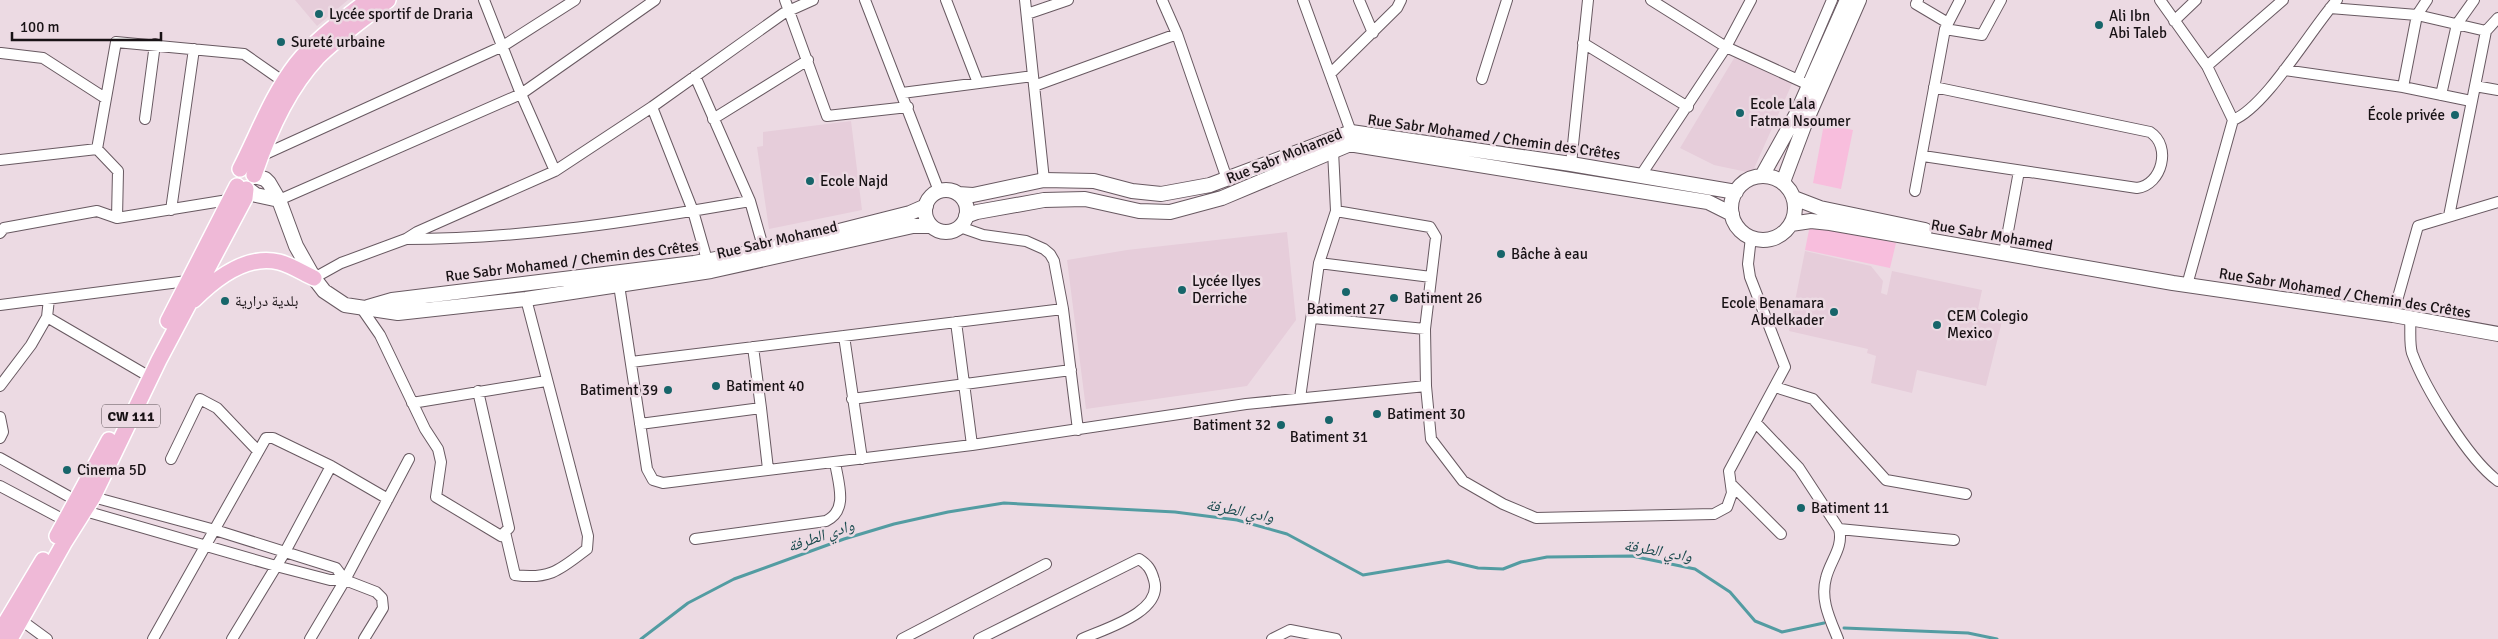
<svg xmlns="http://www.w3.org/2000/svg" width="2498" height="639" font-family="Signika,'Noto Naskh Arabic',sans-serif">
	<rect width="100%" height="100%" fill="#ecdae3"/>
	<path fill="#e6cdda" d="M295 0H348L317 26Z
		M1739 50 1795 77 1752 173 1714 165 1680 148Z
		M851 121 862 210 769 229 757 147 763 146V132Z
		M1287 232 1296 320 1247 386 1086 409 1067 260 1127 250Z
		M1805 251 1871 266 1883 281 1881 293 1887 295 1892 271 1982 290 1978 309 2003 317 1986 386 1917 370 1912 393 1871 383 1876 356 1867 353 1868 349 1789 331Z"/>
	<path fill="#f8bedd" d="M1824 124 1853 130 1841 189 1813 183Z
		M1810 225 1896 243 1890 268 1805 250Z"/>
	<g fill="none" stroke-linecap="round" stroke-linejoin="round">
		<path stroke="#539ca2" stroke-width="3" d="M1844 628 1968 633 1997 639
			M641 639 688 603 734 579 844 539 894 524 948 512 1004 503 1175 512 1237 520 1287 534 1363 575 1448 561 1478 568 1503 569 1521 562 1547 557 1632 556 1695 569 1730 592 1755 621 1782 632 1824 623"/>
		<defs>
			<path id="street" d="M484 0 521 94 555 171
				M785 0 827 116 908 107
				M865 0 939 191
				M946 0 978 83
				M1025 0 1044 180
				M1162 0 1177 34 1227 179
				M1303 0 1351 132
				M1359 0 1373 33
				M1651 0 1726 47 1809 85
				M1918 0 1916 4 1948 23
				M2160 0 2207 66 2233 120 2187 285
				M2330 8 2417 15 2486 31
				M1027 14 1068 0
				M2174 21 2196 0
				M1945 29 1982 35 2001 0
				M1583 43 1688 107
				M1 53 43 58 105 98
				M2207 66 2283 0
				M2284 70 2403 87 2471 101
				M1331 73 1397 8 1401 0
				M695 76 750 201 764 250
				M1482 79 1507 0
				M1798 79 1832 0
				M1034 86 1177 34
				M2475 86 2498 90
				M2403 87 2417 15 2427 0
				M902 93 1033 76
				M2441 95 2457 24 2474 0
				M652 107 693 211 707 260
				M145 119 155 44
				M713 119 808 60
				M2233 120C2266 107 2311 29 2337 0
				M97 149 118 171 117 218
				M261 156 503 46 575 0
				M1923 156 2137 188C2162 185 2172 146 2150 132L1934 87
				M0 160 97 149 116 42 244 54 284 82
				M1571 164 1588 0
				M1641 175 1726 47 1751 0
				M1915 191 1945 29 1960 0
				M279 200 521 94 655 0
				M171 210 194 49
				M1336 211 1430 227 1436 237 1425 329 1426 386 1431 439 1463 481 1503 504 1536 518 1714 514 1727 507 1732 493 1729 471 1785 367 1750 277 1748 264 1751 237
				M2449 216 2486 31 2498 18
				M960 227 983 235 1026 241 1044 249 1050 254 1054 261 1063 309 1078 430
				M0 233 4 228 97 211 117 218 228 200
				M406 239C521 239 636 221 750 201
				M2004 253 2019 171
				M1319 263 1431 277
				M314 278 341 263 406 239 417 232 555 171 652 107 784 13 813 0
				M619 285 647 469 653 480 663 483 972 445 1246 404 1426 386
				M49 299 47 317 143 373
				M0 305 187 281
				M362 309 380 335 425 429 438 449 441 462 436 497 501 536 509 528 478 391
				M2393 315 2418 226 2498 202
				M1313 318 1425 329
				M2410 318C2411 329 2409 343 2412 353 2425 388 2468 459 2498 481
				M956 322 972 445
				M844 336 862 459
				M631 362 1063 309
				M0 386 31 345 47 317
				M1775 387 1813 399 1886 480 1966 494
				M1300 398 1319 263 1336 211 1333 151
				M852 399 1071 370
				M412 403 546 381
				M761 408 768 469
				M0 417 3 432 0 438
				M1756 423 1799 468 1839 529C1844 547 1830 561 1826 578 1820 600 1830 619 1838 639
				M640 424 761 408 753 347
				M0 458 77 501
				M171 459 200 399 217 408 258 451
				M1731 484 1781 534
				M0 486 66 521
				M85 511 276 566 330 580H345L336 568 215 530 93 497
				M1839 529 1954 540
				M505 532 515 575C550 580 561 569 587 549L588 536 526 299
				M695 539 826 521C849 510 838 483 835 462
				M345 580 376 592 382 598 383 608 364 639
				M21 620 47 639
				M153 639 266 438H273L331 466 388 499
				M232 639 285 552 331 466
				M310 639 345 580 409 459
				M902 639 1046 564
				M979 639 1139 559C1148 565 1151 569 1154 580 1164 612 1104 629 1082 639
				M1272 639 1290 630 1336 639"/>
			<path id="secondary" d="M254 176 265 179 269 183 279 200 296 246 314 278 324 291 345 305 398 313 526 299 711 271 913 226H931
				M1762 176 1796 115 1847 0
				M1731 208a32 32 0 1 1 64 0a32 32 0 1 1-64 0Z
				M1783 182 1804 126 1859 0
				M248 189 256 195 279 200
				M925 211a21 21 0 1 1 42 0a21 21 0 1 1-42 0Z
				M958 194 973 195 1044 180 1094 181 1132 191 1161 194 1210 185 1351 132 1571 164 1736 192
				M1794 198 1820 208 1925 230
				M966 216 977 212 1044 200 1085 199 1139 211 1170 212 1222 198 1348 145H1355L1708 202 1732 214
				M1791 224 1811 221 1830 223 2173 283 2393 315 2498 334
				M368 307 392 300 694 263 764 250 910 213 926 206"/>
			<path id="primary" d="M240 169C258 134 272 95 296 64 316 39 343 20 368 0
				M254 175C268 134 287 90 317 58 339 36 364 19 388 0
				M194 300C216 278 247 254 279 262 291 265 303 273 314 278
				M168 321 237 186
				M57 536 109 440
				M0 632 43 560
				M10 639 64 543 93 497 159 360 245 198 246 189"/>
		</defs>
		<use href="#street" stroke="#685961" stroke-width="12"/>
		<use href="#secondary" stroke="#685961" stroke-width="16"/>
		<use href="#primary" stroke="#fff" stroke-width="18"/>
		<use href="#street" stroke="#fff" stroke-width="10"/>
		<use href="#secondary" stroke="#fff" stroke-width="14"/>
		<use href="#primary" stroke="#efb9d7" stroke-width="15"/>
	</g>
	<g fill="#17656a" stroke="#ecdae3" stroke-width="2">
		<circle cx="319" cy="14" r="5"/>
		<circle cx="2099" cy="25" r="5"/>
		<circle cx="281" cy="42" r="5"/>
		<circle cx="1740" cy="113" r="5"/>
		<circle cx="2455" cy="115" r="5"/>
		<circle cx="810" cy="181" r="5"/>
		<circle cx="1501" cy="254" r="5"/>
		<circle cx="1182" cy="290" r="5"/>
		<circle cx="1346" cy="292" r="5"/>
		<circle cx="1394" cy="298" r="5"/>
		<circle cx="225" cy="301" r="5"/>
		<circle cx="1834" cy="312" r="5"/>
		<circle cx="1937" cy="325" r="5"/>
		<circle cx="716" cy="386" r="5"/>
		<circle cx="668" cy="390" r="5"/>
		<circle cx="1377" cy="414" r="5"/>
		<circle cx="1329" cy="420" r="5"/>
		<circle cx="1281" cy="425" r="5"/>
		<circle cx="67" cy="470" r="5"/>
		<circle cx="1801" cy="508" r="5"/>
	</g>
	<g text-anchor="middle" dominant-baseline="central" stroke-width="5" stroke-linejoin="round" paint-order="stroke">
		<rect fill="#ecdae3" stroke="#584e53" stroke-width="1" x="102" y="404.5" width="58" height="23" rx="4"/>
		<g font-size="14" font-weight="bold" fill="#181215">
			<text x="131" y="416">CW 111</text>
		</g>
		<g font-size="15" fill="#181215" stroke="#ecdae3" text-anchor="start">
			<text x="329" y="14">Lycée sportif de Draria</text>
			<text x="2109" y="16">Ali Ibn<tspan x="2109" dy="17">Abi Taleb</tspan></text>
			<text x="291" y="42">Sureté urbaine</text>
			<text x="1750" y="104">Ecole Lala<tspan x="1750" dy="17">Fatma Nsoumer</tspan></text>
			<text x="2445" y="115" text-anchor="end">École privée</text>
			<text x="820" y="181">Ecole Najd</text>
			<text x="1511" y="254">Bâche à eau</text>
			<text x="1192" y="281">Lycée Ilyes<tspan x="1192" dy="17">Derriche</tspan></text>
			<text x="1404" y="298">Batiment 26</text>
			<text x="235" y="301">بلدية درارية</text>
			<text x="1824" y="303" text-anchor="end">Ecole Benamara<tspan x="1824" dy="17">Abdelkader</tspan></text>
			<text x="1346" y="309" text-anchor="middle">Batiment 27</text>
			<text x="1947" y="316">CEM Colegio<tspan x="1947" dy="17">Mexico</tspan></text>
			<text x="726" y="386">Batiment 40</text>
			<text x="658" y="390" text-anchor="end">Batiment 39</text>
			<text x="1387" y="414">Batiment 30</text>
			<text x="1271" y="425" text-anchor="end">Batiment 32</text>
			<text x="1329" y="437" text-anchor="middle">Batiment 31</text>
			<text x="77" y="470">Cinema 5D</text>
			<text x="1811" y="508">Batiment 11</text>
		</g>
		<g font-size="15" fill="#181215" stroke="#ecdae3">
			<text transform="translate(1494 137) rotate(8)">Rue Sabr Mohamed / Chemin des Crêtes</text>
			<text transform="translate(1284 156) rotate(-22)">Rue Sabr Mohamed</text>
			<text transform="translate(1992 235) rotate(10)">Rue Sabr Mohamed</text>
			<text transform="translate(777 240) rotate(-13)">Rue Sabr Mohamed</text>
			<text transform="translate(572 261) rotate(-7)">Rue Sabr Mohamed / Chemin des Crêtes</text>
			<text transform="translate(2345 293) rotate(9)">Rue Sabr Mohamed / Chemin des Crêtes</text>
		</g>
		<g font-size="16" font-style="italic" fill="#1b4b4f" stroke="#ecdae3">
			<text transform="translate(1240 511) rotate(11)">وادي الطرفة</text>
			<text transform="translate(821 536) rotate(-19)">وادي الطرفة</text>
			<text transform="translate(1658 551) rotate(10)">وادي الطرفة</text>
		</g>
	</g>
	<path d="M12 32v8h149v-8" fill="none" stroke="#181215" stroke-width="2.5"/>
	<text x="20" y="32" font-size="15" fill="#181215" stroke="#ecdae3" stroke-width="4" paint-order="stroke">100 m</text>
</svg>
